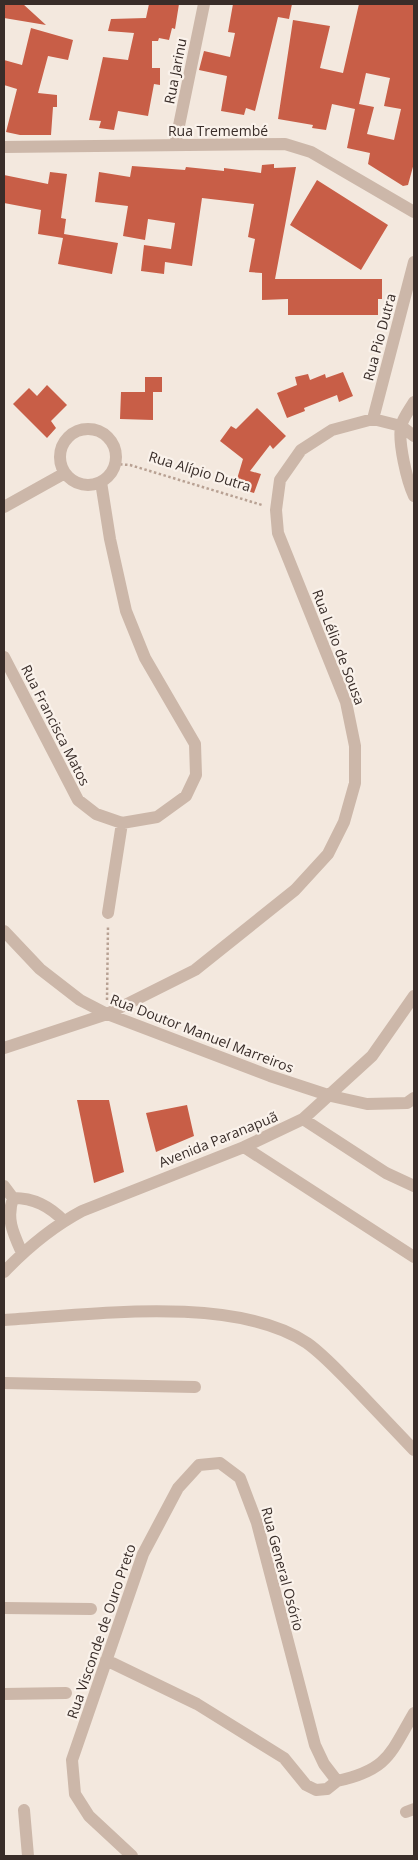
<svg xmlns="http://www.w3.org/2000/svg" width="418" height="1860" font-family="'Open Sans',sans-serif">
	<rect width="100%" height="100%" fill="#f3e8de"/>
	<path fill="#c85e47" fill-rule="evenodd" d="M4 4H23L46 25 4 18Z
		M149 4H179L175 29 172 28 169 40 159 38 158 41H152V68H160V85L154 84 148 116 118 111 114 130 99 128 101 121 89 120 103 57 128 60 134 33 108 31 111 19 146 18Z
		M233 4H292L289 19 278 17 255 111 246 108 244 115 221 111 227 76 199 70 204 51 230 57 235 33 228 32Z
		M359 4H414V163L408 185 403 186 368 164 370 153 347 148 355 109 332 104 326 130 312 128 313 125 278 119 293 20 330 26 320 68 343 73ZM366 73 390 78 384 106 401 109 394 140 367 134 374 107 359 104Z
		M31 28 73 40 68 60 48 56 38 93 57 95V107H53L51 135H20L6 132 17 89 4 85V60L22 65Z
		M274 164V168L296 167 275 279H382V299H378V315H288V299L262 300V273L249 272 255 239 248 237 254 204 202 198 192 266 165 262 164 274 141 271 144 245 171 249 175 223 148 219 145 240 123 236 128 206 95 202 99 172 130 177 132 166 185 170 186 167 224 171V168L261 173 262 165Z
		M50 172 67 174 61 218 66 219 64 234 118 243 112 274 58 264 63 238 38 234 41 210 4 203V175L48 184Z
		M317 180 388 225 361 270 290 225Z
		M343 372 353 396 339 402 337 395 304 408 305 411 287 418 277 393 297 385 295 377 308 374 310 380 325 374 326 378Z
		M145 377H162V392H153V420L120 419 121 392H145Z
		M47 385 67 405 51 421 56 428 47 438 13 404 29 388 37 396Z
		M257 408 286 436 273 449 270 445 250 471 261 474 254 493 237 488 234 489 243 459 220 441 231 426 236 429Z
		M77 1100H109L124 1172 94 1183Z
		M187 1105 194 1136 156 1152 146 1113Z"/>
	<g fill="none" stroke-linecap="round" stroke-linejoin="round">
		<path stroke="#b8a193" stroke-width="2.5" stroke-dasharray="2.5 2.5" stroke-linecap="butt" d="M115 464 130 465 262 505
			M107 1000 108 926"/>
		<path stroke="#ccb7a9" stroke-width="12" d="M175 145 204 4
			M4 147 285 144 311 152 414 212
			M414 402C410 409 403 418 401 426 398 443 407 481 414 496
			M373 419 414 262
			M60 457a28 28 0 1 1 56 0a28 28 0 1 1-56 0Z
			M4 507 65 473
			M4 657 78 800 96 814 122 823 157 817 186 796 196 775 195 744 145 658 126 611 110 539 101 482
			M108 913 122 823
			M4 931 40 969 80 1000 107 1014 270 1076 331 1096 367 1104 407 1103 414 1098
			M4 1048 107 1014 195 970 295 890 328 854 344 822 355 783V746L346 702 278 533 276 510 280 480 301 450 332 430 373 419 401 426 414 436
			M303 1119 386 1173 414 1186
			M244 1147 414 1257
			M4 1186 13 1198
			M13 1198C34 1198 49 1206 64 1221
			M13 1198C6 1219 13 1233 22 1253
			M4 1272C27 1248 52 1227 82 1211L244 1147 303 1119 372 1056 414 996
			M4 1320C88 1315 234 1294 307 1343 324 1355 339 1372 354 1387 374 1408 394 1429 414 1450
			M4 1383 195 1387
			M4 1608 91 1609
			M106 1660 197 1704 284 1758 306 1785 316 1790 327 1789 337 1781
			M4 1694 66 1693
			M24 1810 28 1856
			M406 1812 414 1809
			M132 1856 89 1816 75 1794 72 1760 143 1554 178 1488 199 1465 220 1463 240 1478 257 1523 315 1745 324 1764 337 1781C388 1770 390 1754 414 1713"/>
	</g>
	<g text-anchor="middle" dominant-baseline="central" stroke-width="4.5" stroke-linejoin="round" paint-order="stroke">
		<g font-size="14" fill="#392d29" stroke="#faf2eb">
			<text transform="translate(175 71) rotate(-79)">Rua Jarinu</text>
			<text x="218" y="130">Rua Tremembé</text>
			<text transform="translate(379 337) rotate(-75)">Rua Pio Dutra</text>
			<text transform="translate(200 471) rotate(17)">Rua Alípio Dutra</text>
			<text transform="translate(339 647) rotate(69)">Rua Lélio de Sousa</text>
			<text transform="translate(56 725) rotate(63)">Rua Francisca Matos</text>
			<text transform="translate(202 1033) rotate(21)">Rua Doutor Manuel Marreiros</text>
			<text transform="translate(218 1139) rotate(-22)">Avenida Paranapuã</text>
			<text transform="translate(283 1569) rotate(75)">Rua General Osório</text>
			<text transform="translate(101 1631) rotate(-71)">Rua Visconde de Ouro Preto</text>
		</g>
	</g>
	<rect width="418" height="1860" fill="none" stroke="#392d29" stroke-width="10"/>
</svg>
